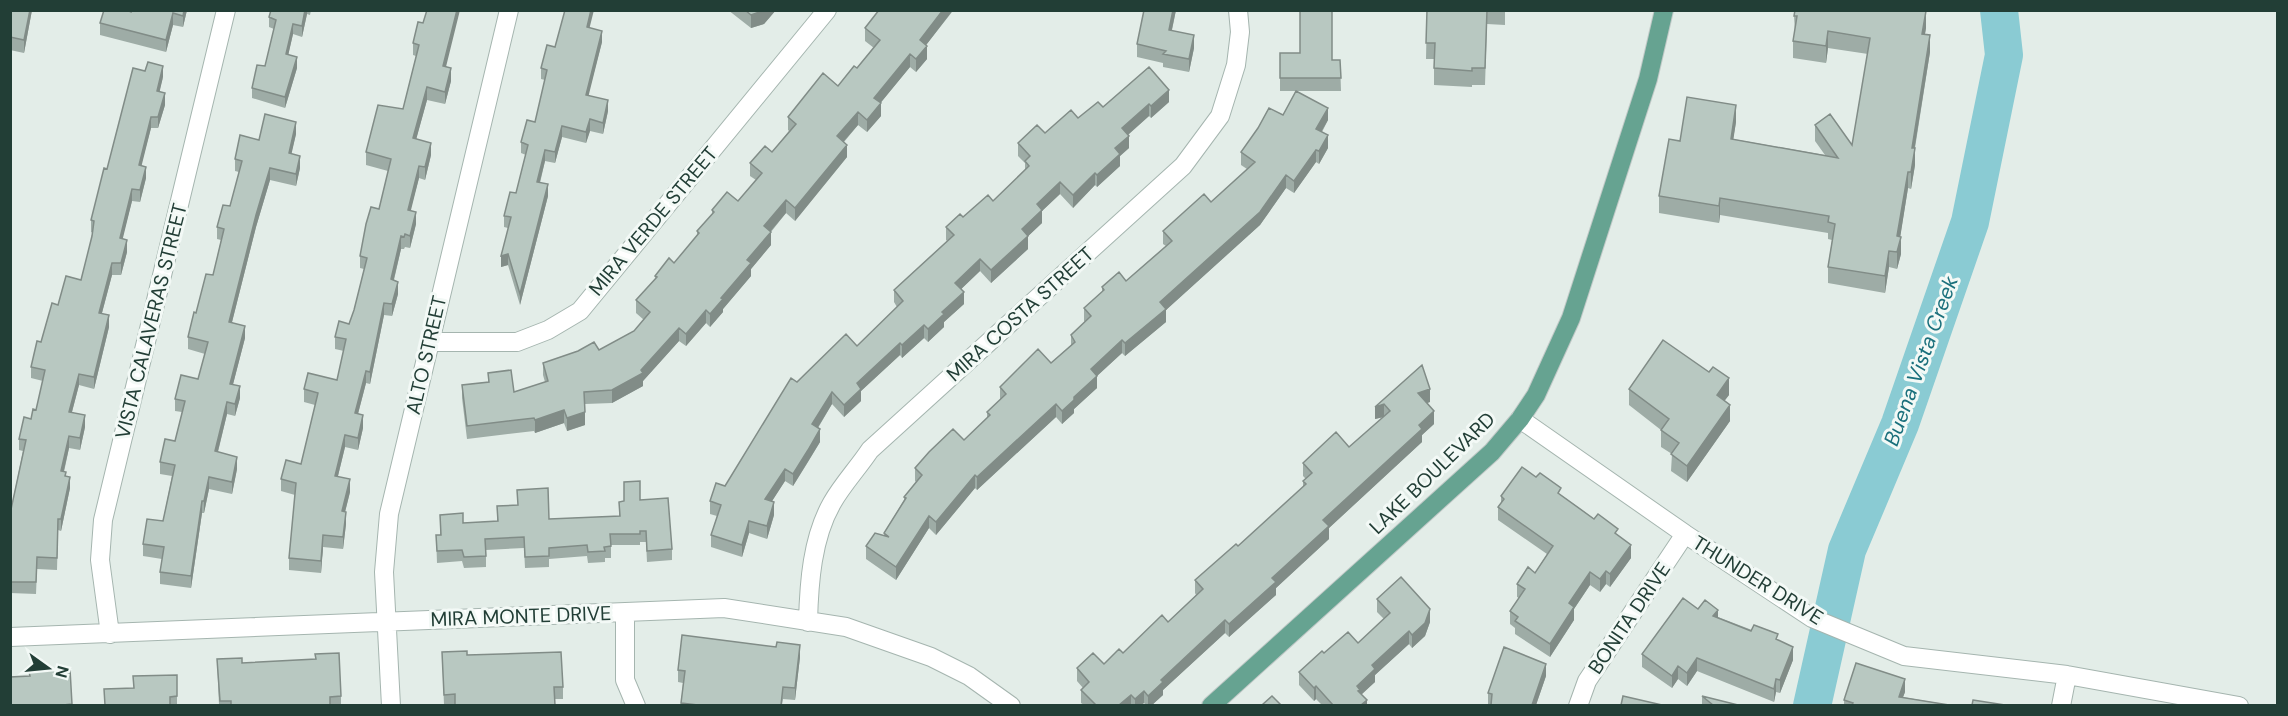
<svg xmlns="http://www.w3.org/2000/svg" width="2288" height="716" font-family="'DM Sans',sans-serif">
	<rect width="100%" height="100%" fill="#e3ede8"/>
	<g fill="none" stroke-linecap="round" stroke-linejoin="round">
		<path stroke="#8acbd3" stroke-width="38" d="M1812 706 1847 550 1900 424 1970 222 2004 55 1999 10"/>
		<defs>
			<path id="minor" d="M430 342H517L548 330 580 311 827 10
				M1520 419 1685 534 1812 618 1904 656 2067 675 2239 706
				M625 612V680L636 706
				M808 622C809 583 812 538 832 503 842 485 858 468 870 450L1183 166 1220 116 1236 65 1240 32 1238 10
				M110 634 100 560 103 520 226 10
				M10 637 724 608 846 627 931 657 969 676 1011 706
				M391 706 384 572 389 514 509 10
				M1578 706 1587 681 1685 534
				M2061 706 2067 675"/>
			<path id="major" d="M1211 706 1492 452 1520 419 1536 395 1571 318 1648 79 1664 10"/>
		</defs>
		<use href="#minor" stroke="#a5b5af" stroke-width="20"/>
		<use href="#major" stroke="#c1c9c7" stroke-width="20"/>
		<use href="#minor" stroke="#fff" stroke-width="18"/>
		<use href="#major" stroke="#66a391" stroke-width="18"/>
	</g>
	<path fill="#9eaca6" d="M10 10H32L24 53 10 50Z
		M131 10H187L183 27 173 25 166 52 100 35V23L131 12Z
		M271 10H311L310 15 307 14 302 37 293 34 288 55 297 68 285 108 252 98V88L265 66 274 29 269 27V17Z
		M728 10H776L764 24 751 28Z
		M1144 10H1176L1172 30 1194 48 1189 72 1163 67V63L1137 57V44Z
		M1427 10H1505V25L1487 24 1485 85H1472V87L1434 85V59H1426Z
		M1506 10H1568L1566 12Z
		M952 12 926 45 927 59 916 72 910 67 880 103 881 116 867 132 858 125 844 142 847 157 795 221 786 213 771 232V245L751 269V276L723 309V312L710 327 706 323 686 346 679 341 643 381V386L612 403 585 404V425L567 431 564 423 535 433 534 431 467 439 462 398V385L488 382V373L514 392 545 382 543 375V363L599 350 634 331 644 320 636 313V300L655 279V276L674 263 697 236V231L712 214V210L738 201 756 180 750 176V163L772 152 789 131 788 130V117L838 86 857 68 874 48 865 41V28Z
		M1794 16 1926 28 1925 34 1930 52 1915 148V165L1911 189 1908 188 1900 237 1901 254 1897 269 1889 267 1885 293 1828 283V267L1832 240 1828 239V233L1720 215 1719 223 1659 213V196L1680 141 1736 122 1733 139 1825 155 1815 141V125L1852 145 1868 54 1828 48 1826 63 1793 58V41L1795 32Z
		M418 22 446 67 451 81 445 104 427 100 416 139 431 155 425 180 419 178 410 211 416 224 410 248 405 247 404 249H401L394 280 398 294 392 316 384 315 370 384 366 383 358 414 363 428 358 450 345 447 338 476 350 492 345 512 346 524 343 549 323 547 321 573 289 570V558L295 495 281 491V479L301 464 315 405 304 402V389L337 380 344 351 335 349V337L349 324 354 310 364 269 360 268V256L379 209 388 171 366 165V152L403 109 416 56 413 55V43Z
		M589 28 602 42 588 95 608 111 603 134 590 131 586 143 562 137 555 163 545 161 540 183 548 196 520 305 508 265 501 267 508 228 504 227V216L516 193 526 155 521 153V142L535 122 545 80 541 79V68L555 47Z
		M1280 53 1332 60H1340L1341 91H1296L1328 120 1322 132 1328 148 1319 164 1316 162 1294 193 1286 188 1260 225 1166 310V322L1125 356 1122 353 1097 376V388L1074 409V413L1062 424 1056 417 977 490 975 488 936 535 929 528 896 580 866 559V546L884 536V533L904 500V497L916 482 915 481V468L964 440 987 418V412L1000 400V387L1051 363 1071 345V335L1085 322 1084 321V308L1102 292V287L1126 281 1166 246 1163 244V231L1211 202 1247 169 1241 165V152L1283 115 1296 91H1280Z
		M163 77 159 92 165 105 158 128H151L141 165 146 178 140 202 132 201 122 239 127 252 121 275H112L102 313 109 327 94 389 79 385 72 412 85 427 80 450 69 448 64 472 66 476 70 488 61 531 58 530 57 570 37 569 36 594 10 593V514L23 451 19 450V439L36 410 43 381 31 378V367L58 305 81 280 93 233 91 232V220Z
		M1169 102 1151 118 1149 116 1128 135 1129 148 1120 156V166L1097 187 1095 185 1073 208 1060 194 1042 211V223L1028 236V249L991 283 980 271 961 289 964 304 944 322V327L928 342 924 338 902 358 900 355 861 391V401L844 417 832 404 818 428 820 442 808 462 793 486 785 481 772 501 774 515 767 539 749 533 742 557 711 547V535L717 516 710 514V501L725 486 797 382 857 346 897 307 894 302V290L947 241 946 240V227L993 201 1025 170V163L1018 156V143L1045 133 1103 107Z
		M296 134 291 154 300 168 296 186 270 180 256 227 232 322 245 338 233 384 240 398 235 416 227 414 218 452 237 469 232 494 209 489 204 513H202L191 588 160 584V572L162 559 143 556V544L163 521 172 476 160 474V462L175 441 182 412 175 411V399L198 379 205 354 188 349V337L196 313 213 275 221 240 217 239V227L230 206 239 172 235 171V159L259 140Z
		M1422 365 1430 402 1427 403 1434 424 1422 435V442L1329 528V539L1276 588V595L1229 637 1225 633 1163 690V695L1152 705H1146L1144 703 1141 705H1084L1081 703V690L1083 688 1077 681V668L1104 664 1123 653 1168 622 1196 595 1195 593V580L1238 546 1303 487V481L1306 479 1303 476V463L1349 447 1383 417 1375 419V407Z
		M1629 389 1729 395 1724 400 1730 421 1687 482 1671 471 1672 454 1661 447V430L1629 405Z
		M1561 495 1618 536 1631 558 1610 587 1606 584 1600 592 1590 585 1574 609V620L1550 657 1515 634V628L1510 624V611L1519 598 1517 597V584L1535 573 1547 554 1498 520V507L1501 503V496Z
		M640 500 672 549V560L647 562 646 542H640V545H611V558H605V562L588 563 587 556 549 559V567L525 568 524 548 486 550V567L464 568 462 561 437 563 436 535H440V515L463 523 497 521V506L549 519 619 516V502Z
		M1377 599 1430 622 1425 636 1412 648 1409 644 1375 675V682L1361 694 1367 705H1322L1316 699 1314 701 1299 685V672L1324 653 1358 643 1384 619 1377 612Z
		M1698 609 1718 617 1778 640 1793 660 1780 693 1776 692 1774 702 1697 671 1687 686 1678 679 1672 688 1642 667V654Z
		M442 652 467 655 563 687V699H554L555 705H444Z
		M800 657 795 700 783 699 782 705H681L683 683 678 682V670Z
		M217 659 341 696V705H219Z
		M177 675V705H104L133 688Z
		M1546 676 1536 705H1488V693Z
		M1905 692 1903 697 1949 705H1844V700Z
		M1702 696 1738 705H1702Z"/>
	<path fill="#818c87" d="M30 10H32L24 53V40Z
		M184 10H187L183 27V16Z
		M305 10H307V14L302 37V26Z
		M457 10H460L443 79V66Z
		M591 10H594L587 38V27Z
		M765 10H776L764 24 751 28V15Z
		M943 10H953L920 53V40Z
		M1173 10H1176L1169 43V30Z
		M1926 11V28L1922 50V34Z
		M173 13V25L166 52V40Z
		M293 24V34L286 65V54Z
		M602 31V42L586 106V95Z
		M1828 31V48L1826 63V46Z
		M1194 35V48L1189 72V59Z
		M1930 35V52L1912 164V148Z
		M927 46V59L916 72V59Z
		M910 54V67L874 111V98Z
		M297 57V68L285 108V97Z
		M163 66V77L157 103V91Z
		M451 68V81L445 104V92Z
		M427 87V100L413 151V138Z
		M1169 90V102L1151 118V106Z
		M165 93V105L158 128V117Z
		M608 100V111L603 134V123Z
		M881 103V116L867 132V120Z
		M1149 104V116L1122 140V128Z
		M1736 105V122L1731 155V139Z
		M1328 108V120L1316 141V129Z
		M858 112V125L837 149V136Z
		M151 117V128L139 176V165Z
		M590 119V131L586 143V132Z
		M296 122V134L289 165V153Z
		M562 126V137L555 163V152Z
		M1328 135V148L1319 164V151Z
		M1129 136V148L1120 156V166L1097 187V175L1115 148Z
		M431 143V155L425 180V167Z
		M847 145V157L795 221V208Z
		M1915 148V165L1911 189V172Z
		M545 150V161L537 193V182Z
		M1316 150V162L1294 193V181Z
		M300 156V168L296 186V174Z
		M419 166V178L408 222V210Z
		M146 167V178L140 202V190Z
		M270 168V180L256 227 229 334V322L256 215Z
		M1908 172V188L1898 251 1901 237V254L1897 269V236Z
		M1095 173V185L1073 208V195Z
		M1286 175V188L1260 225 1166 310V322L1125 356V343L1160 302Z
		M1060 182V194L1042 211V223L1022 242V229L1037 204Z
		M548 184V196L520 305V294Z
		M132 189V201L120 250V238Z
		M1720 198V215L1719 223V206Z
		M786 200V213L764 239V226Z
		M416 212V224L410 248V236Z
		M771 232V245L751 269V276L723 309V312L710 327V314L747 260Z
		M401 236V249L391 291V279Z
		M1028 236V249L991 283V270Z
		M127 240V252L121 275V263Z
		M1889 251V267L1885 293V276Z
		M508 254V265L501 267V256Z
		M980 259V271L955 295V283Z
		M112 263V275L99 324V313Z
		M398 282V294L392 316V304Z
		M964 292V304L944 322V327L928 342V329L942 312Z
		M384 303V315L370 384V372Z
		M706 310V323L686 346V334Z
		M109 315V327L94 389V377Z
		M924 325V338L902 358V345Z
		M245 326V338L230 396V384Z
		M679 328V341L643 381V386L612 403V390L641 370Z
		M1122 340V353L1097 376V388L1074 409V413L1062 424V411L1074 397 1091 369Z
		M900 343V355L861 391V401L844 417V405L857 383Z
		M366 371V383L355 425V413Z
		M79 374V385L69 423V412Z
		M1729 378V395L1717 411V395Z
		M240 386V398L235 416V404Z
		M1430 389V402L1418 406V393Z
		M832 392V404L812 437V424Z
		M227 402V414L215 463V451Z
		M1056 404V417L977 490V477Z
		M1384 404V417L1375 419V407Z
		M1730 405V421L1687 482V466Z
		M564 410V423L535 433V420Z
		M1434 411V424L1422 435V442L1329 528V539L1276 588V595L1229 637V624L1272 578 1323 520 1419 425Z
		M585 412V425L567 431V418Z
		M85 415V427L80 450V438Z
		M363 415V428L358 450V438Z
		M820 429V442L793 486V474Z
		M345 435V447L335 488V476Z
		M69 436V448L61 483V471Z
		M237 457V469L232 494V482Z
		M785 469V481L765 512V499Z
		M975 475V488L936 535V522Z
		M70 477V488L61 531V519Z
		M209 477V489L204 513V501Z
		M350 479V492L342 524V511Z
		M202 501V513L191 588V576Z
		M774 502V515L767 539V526Z
		M346 512V524L343 549V537Z
		M929 516V528L896 580V567Z
		M749 521V533L742 557V545Z
		M323 535V547L321 573V561Z
		M1631 545V558L1610 587V574Z
		M1606 571V584L1600 592V579Z
		M1590 572V585L1574 609V620L1550 657V644L1569 603Z
		M1430 609V622L1425 636 1412 648V635Z
		M1718 610V623L1713 616Z
		M1225 620V633L1163 690V695L1152 705H1148V696L1161 680Z
		M1409 631V644L1375 675V682L1360 696 1357 686 1372 665Z
		M800 645V657L795 700V688Z
		M1793 647V660L1780 693V680Z
		M1697 658V671L1687 686V673Z
		M1546 664V676L1536 705H1532Z
		M1678 666V679L1672 688V676Z
		M1776 679V692L1774 702V689Z
		M1905 679V692L1900 705 1899 697Z
		M1316 686V699L1314 701V688Z
		M1144 691V703L1141 705H1135V699Z
		M1131 695V705H1119Z
		M1367 700V705H1361Z"/>
	<path fill="#b8c8c1" stroke="#818c87" stroke-width="1.5" d="M10 10H30L24 40 10 37Z
		M104 10H126L131 12V10H184L183 16 173 13 166 40 100 23Z
		M271 10H305L302 26 293 24 286 54 297 57 285 97 252 88 257 65 265 66 276 20 269 17Z
		M427 10H457L443 66 451 68 445 92 427 87 413 138 431 143 425 167 419 166 408 210 416 212 410 236 405 234 404 237 401 236 391 279 398 282 392 304 384 303 370 372 366 371 355 413 363 415 358 438 345 435 335 476 350 479 342 511 346 512 343 537 323 535 321 561 289 558 296 483 281 479 286 460 301 464 318 393 304 389 308 373 337 380 346 339 335 337 339 321 349 324 354 310 367 258 360 256 366 224 371 207 379 209 391 159 366 152 378 105 403 109 419 45 413 43 418 22 423 23Z
		M565 10H591L587 27 602 31 586 95 608 100 603 123 590 119 586 132 562 126 555 152 545 150 537 182 548 184 520 294 508 254 501 256 511 217 504 216 510 192 516 193 528 145 521 142 527 120 535 122 547 70 541 68 547 45 555 47Z
		M745 10H765L751 15Z
		M879 10H943L920 40 927 46 916 59 910 54 874 98 881 103 867 120 858 112 837 136 847 145 795 208 786 200 764 226 771 232 747 260 751 263 721 298 723 299 710 314 706 310 686 334 679 328 641 370 643 373 612 390 584 392 585 412 567 418 564 410 535 420 534 418 467 426 462 385 489 382 488 373 511 370 514 392 548 381 543 363 578 351 594 342 599 350 634 331 650 312 636 300 657 277 655 276 669 258 674 263 699 233 697 231 714 212 712 210 727 192 738 201 762 173 750 163 765 146 772 152 796 124 788 117 823 73 838 86 854 66 857 68 880 40 865 28Z
		M1144 10H1173L1169 30 1194 35 1189 59 1163 54 1166 51 1137 44Z
		M1300 10H1332V60H1340L1341 78H1280V53H1300Z
		M1427 10H1487L1485 68H1472V71L1434 68 1435 43H1426Z
		M1795 10 1926 11 1922 34 1930 35 1912 148H1915L1911 172H1908L1897 236 1901 237 1897 252 1889 251 1885 276 1828 267 1835 224 1828 222 1829 216 1720 198 1719 206 1659 196 1669 139 1680 141 1687 97 1736 105 1731 139 1838 158 1815 125 1830 114 1852 145 1870 38 1828 31 1826 46 1793 41 1797 16H1794Z
		M148 62 163 66 157 91 165 93 158 117H151L139 165 146 167 140 190 132 189 120 238 127 240 121 263H112L99 313 109 315 94 377 79 374 69 412 85 415 80 438 69 436 61 471 66 472 65 476 70 477 61 519H58L57 558 37 557 36 582H10V514L26 440 19 439 24 417 31 419 33 409 36 410 45 370 31 367 37 341 41 342 52 303 58 305 66 276 81 280 92 236 94 221 91 220 104 168 107 169 133 68 145 71Z
		M1149 67 1169 90 1151 106 1149 104 1122 128 1129 136 1115 148 1120 154 1097 175 1095 173 1073 195 1060 182 1037 204 1042 210 1022 229 1028 236 991 270 980 259 955 283 964 292 942 312 944 314 928 329 924 325 902 345 900 343 857 383 861 389 844 405 832 392 812 424 820 429 808 450 793 474 785 469 765 499 774 502 767 526 749 521 742 545 711 535 721 505 710 501 716 483 725 486 791 378 797 382 846 334 857 346 903 301 894 290 954 235 946 227 960 214 963 217 988 195 993 201 1029 166 1025 161 1030 156 1018 143 1037 125 1045 133 1071 110 1078 118 1098 102 1103 107Z
		M1296 91 1328 108 1316 129 1328 135 1319 151 1316 150 1294 181 1286 175 1260 212 1160 302 1166 309 1125 343 1122 340 1091 369 1097 376 1074 397V400L1062 411 1056 404 977 477 975 475 936 522 929 516 896 567 866 546 875 533 889 537 884 533 906 498 904 497 922 475 915 468 929 452 953 429 964 440 990 415 987 412 1006 394 1000 387 1038 349 1051 363 1075 342 1071 335 1091 316 1084 308 1104 290 1102 287 1119 272 1126 281 1172 241 1163 231 1204 194 1211 202 1255 162 1241 152 1258 128 1269 108 1283 115Z
		M265 114 296 122 289 153 300 156 296 174 270 168 256 215 229 322 245 326 230 384 240 386 235 404 227 402 215 451 237 457 232 482 209 477 204 501H202L191 576 160 572 164 547 143 544 147 519 163 521 175 465 160 462 165 439 175 441 185 401 175 399 181 375 198 379 208 342 188 337 194 312 196 313 206 274 213 275 224 229 217 227 223 205 230 206 242 161 235 159 240 135 259 140Z
		M1663 340 1709 372 1713 367 1729 378 1717 395 1730 405 1687 466 1671 454 1679 443 1661 430 1669 419 1629 389Z
		M1422 365 1430 389 1418 393 1434 411 1419 425 1422 429 1323 520 1329 526 1272 578 1276 582 1229 624 1225 620 1161 680 1163 682 1148 696 1144 691 1135 699 1131 695 1119 705H1096L1081 690 1089 682 1077 668 1093 653 1104 664 1119 649 1123 653 1162 615 1168 622 1203 589 1195 580 1236 544 1238 546 1306 484 1303 481 1312 473 1303 463 1336 432 1349 447 1390 411 1384 404 1375 407Z
		M1522 467 1536 477 1540 473 1561 488 1558 493 1594 519 1598 514 1618 529 1615 533 1631 545 1610 574 1606 571 1600 579 1590 572 1569 603 1574 607 1550 644 1515 621 1518 617 1510 611 1525 589 1517 584 1528 567 1535 573 1553 546 1498 507 1504 499 1501 496Z
		M640 481V500L668 498 672 549 647 551 646 531H640V534H610L611 546 604 547 605 551 588 552 587 545 549 548V556L525 557 524 537 485 539 486 556 464 557 462 550 437 551 436 535H441L440 515 463 513V523L498 521 497 506 518 505 517 490 548 488 549 519 620 516 619 502 624 501V482Z
		M1401 577 1430 609 1425 623 1412 635 1409 631 1372 665 1375 669 1357 686 1360 690 1358 691 1367 700 1361 705H1333L1316 686 1314 688 1299 672 1322 651 1324 653 1348 632 1358 643 1390 613 1377 599Z
		M1683 598 1698 609 1705 600 1718 610 1713 616 1751 631 1754 625 1778 634 1776 639 1793 647 1780 680 1776 679 1774 689 1697 658 1687 673 1678 666 1672 676 1642 654Z
		M682 635 776 647 777 642 800 645 795 688 783 687 781 705H698L681 703 685 671 678 670Z
		M1504 647 1546 664 1532 705H1491L1492 694 1488 693Z
		M467 651V655L561 652 563 687H554L555 705H455V694L444 695 442 652Z
		M339 653 341 696 330 697V705H231V701H220L217 659 242 658V663L316 659 315 654Z
		M1856 663 1905 679 1899 697 1949 705H1852L1853 703 1844 700Z
		M70 669 72 704 63 705H10V677L30 676 29 672Z
		M177 675V696L170 697V705H105L104 689 134 688 133 676Z
		M1272 696 1281 705H1262Z
		M1623 696 1662 705H1621Z
		M1702 696 1738 705H1713Z
		M1973 700 2005 705H1972Z"/>
	<g text-anchor="middle" dominant-baseline="central" stroke-width="6" stroke-linejoin="round" paint-order="stroke">
		<g font-size="20" fill="#223e36" stroke="#f3f9f6">
			<text transform="translate(653 221) rotate(-50)">MIRA VERDE STREET</text>
			<text transform="translate(1020 314) rotate(-42)">MIRA COSTA STREET</text>
			<text transform="translate(151 321) rotate(-76)">VISTA CALAVERAS STREET</text>
			<text transform="translate(426 355) rotate(-77)">ALTO STREET</text>
			<text transform="translate(1432 473) rotate(-44)">LAKE BOULEVARD</text>
			<text transform="translate(1758 580) rotate(32)">THUNDER DRIVE</text>
			<text transform="translate(521 616) rotate(-2)">MIRA MONTE DRIVE</text>
			<text transform="translate(1629 618) rotate(-56)">BONITA DRIVE</text>
		</g>
		<g font-size="21" font-style="italic" fill="#1b707c" stroke="#f3f9f6">
			<text transform="translate(1921 361) rotate(-70)">Buena Vista Creek</text>
		</g>
	</g>
	<rect width="2288" height="716" fill="none" stroke="#223e36" stroke-width="24"/>
	<g transform="translate(48 668) rotate(105)" stroke="#f3f9f6" stroke-width="4.5" paint-order="stroke">
	<path d="M0-4.5L10 22L0 15L-10 22Z" fill="#223e36"/>
	<text y="-9" font-size="16" font-weight="bold" text-anchor="middle" fill="#223e36">N</text>
	</g>
</svg>
